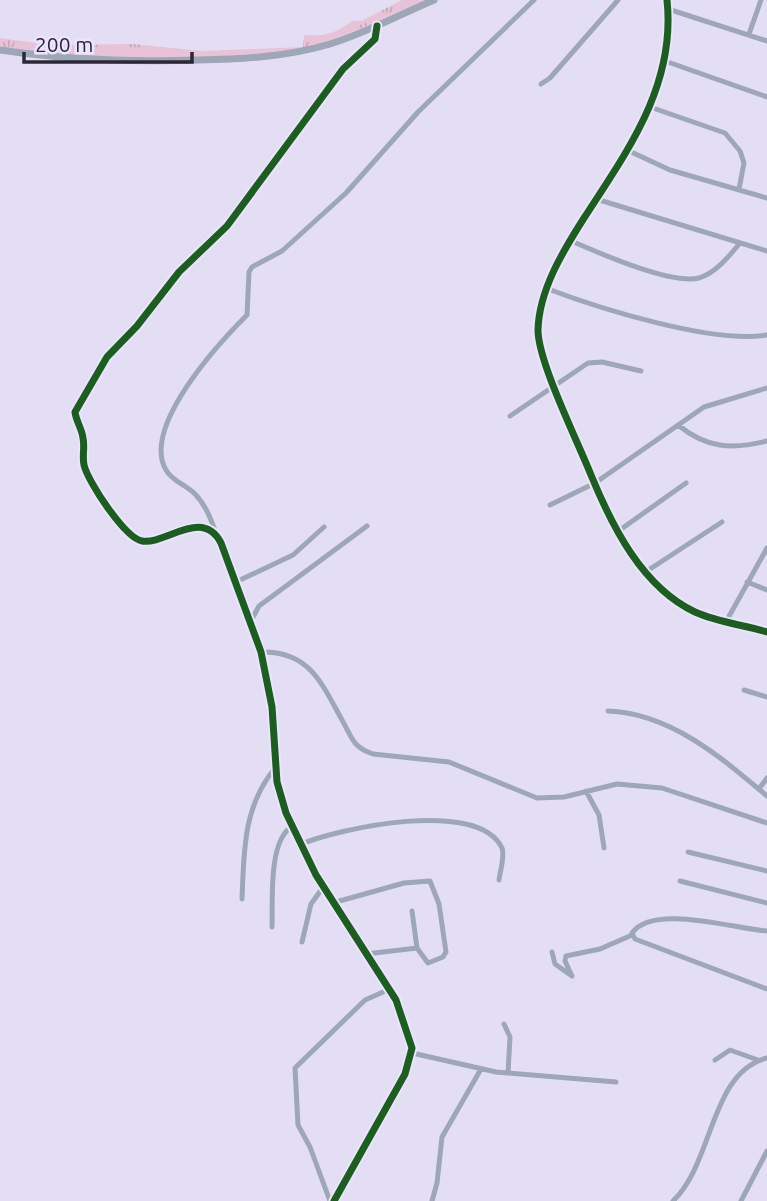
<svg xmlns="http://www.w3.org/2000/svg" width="767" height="1201" font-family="Ubuntu,sans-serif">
	<defs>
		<pattern id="grass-tufts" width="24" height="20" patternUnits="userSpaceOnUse" patternTransform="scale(1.75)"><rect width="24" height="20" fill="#e8c3d8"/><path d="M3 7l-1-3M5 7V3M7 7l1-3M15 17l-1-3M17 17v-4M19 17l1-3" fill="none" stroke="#c7a8ba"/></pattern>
	</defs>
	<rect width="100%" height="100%" fill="#e4def4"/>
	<path fill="url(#grass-tufts)" d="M402 0H434L306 50 161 61 0 50V38L51 45 133 44 202 51 303 47 304 35C323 37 337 33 352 21H361Z"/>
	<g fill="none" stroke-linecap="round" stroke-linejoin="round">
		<path stroke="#9ea7b8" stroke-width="5" d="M668 9 767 41
			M749 34 761 0
			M665 61 767 97
			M541 84 550 78 618 0
			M650 107 725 133 740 151 744 163 739 189
			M627 150 670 170 767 198
			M596 199 767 251
			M569 240C597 252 670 285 699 278 716 273 729 256 740 243
			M548 289C601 309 713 344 767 335
			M510 416 588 363 602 362 641 371
			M678 425C706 448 732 450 767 441
			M550 505 595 483 704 407 767 388
			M617 532 686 483
			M217 536C212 522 206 505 195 494 185 484 173 482 166 470 141 427 219 343 247 315L249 272 252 267 282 251 346 193 418 112 534 0
			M647 571 722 522
			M238 581 293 555 324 527
			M747 582 767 590
			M727 620 767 548
			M251 621 259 606 367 526
			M261 652C309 651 321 682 342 720 352 737 352 747 373 754L449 762 537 798 564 797 617 784 662 788 767 823
			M744 690 767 697
			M608 711C670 713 722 758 767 796
			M759 789 767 778
			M586 791 599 815 604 848
			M299 845C339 828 478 798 502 848 505 856 500 872 499 880
			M688 852 767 871
			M680 881 767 903
			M242 899C244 851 243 807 275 768
			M336 902 404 883 430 881 439 904 446 952 443 957 428 963 417 948 412 911
			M272 927C273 901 268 843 291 827
			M767 931C735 929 653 903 632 933L635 939 767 989
			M302 942 311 904 324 886
			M552 952 555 964 572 976 565 961 566 956 600 949 632 935
			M366 954 417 948
			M504 1024 510 1037 508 1073
			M412 1053 496 1072 616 1082
			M715 1060 730 1050 758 1060
			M330 1201 310 1147 298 1125 295 1068 365 1000 390 989
			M334 1201 405 1074 412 1048 396 1000 316 875 286 813 277 782 272 707 261 652 221 543C202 507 166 545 142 541 125 538 88 482 84 465 82 456 85 447 83 438 82 429 76 421 75 412L107 357 137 326 179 272 227 226 343 69 375 39 377 26
			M432 1201 437 1183 442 1137 481 1069
			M673 1201C714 1162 710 1072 767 1058
			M741 1201 767 1151"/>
		<path stroke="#9ea7b8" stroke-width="7" d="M667 0C676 85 628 150 584 218 563 251 539 290 538 330 538 362 578 442 591 475 612 526 642 587 695 612 717 622 744 625 767 632
			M0 50C66 60 131 62 198 60 242 59 287 57 330 44 366 33 399 15 434 0"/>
		<defs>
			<path id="cycleway" d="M667 0C676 85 628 150 584 218 563 251 539 290 538 330 538 362 578 442 591 475 612 526 642 587 695 612 717 622 744 625 767 632
				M334 1201 405 1074 412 1048 396 1000 316 875 286 813 277 782 272 707 261 652 221 543C202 507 166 545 142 541 125 538 88 482 84 465 82 456 85 447 83 438 82 429 76 421 75 412L107 357 137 326 179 272 227 226 343 69 375 39 377 26"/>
		</defs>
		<use href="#cycleway" stroke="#ebe4fe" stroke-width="11"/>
		<use href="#cycleway" stroke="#1b5e20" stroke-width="7"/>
	</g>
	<path d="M24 52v10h168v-10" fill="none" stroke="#2c2737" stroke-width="3.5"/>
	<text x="35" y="52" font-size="21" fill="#2c2737" stroke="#ebe4fe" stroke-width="5" paint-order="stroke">200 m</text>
</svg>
